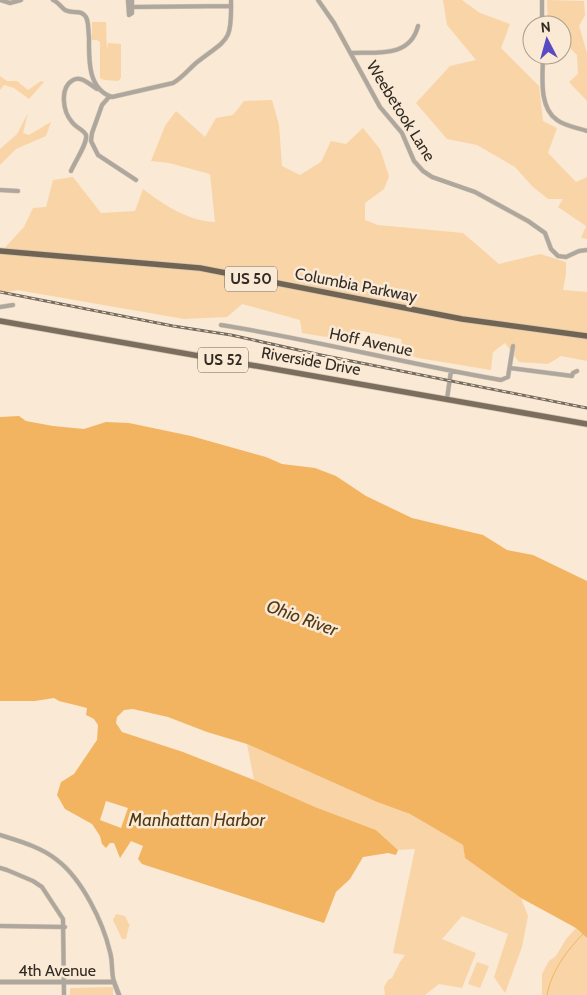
<svg xmlns="http://www.w3.org/2000/svg" width="587" height="995" font-family="Cabin,sans-serif">
	<rect width="100%" height="100%" fill="#fae9d4"/>
	<path fill="#f9d4a7" d="M443 0H462L480 13 510 24 501 48 539 86 543 121 557 128 548 153 576 182 587 177V239L581 238 586 226 558 207 563 199H548L532 186 515 167 477 145 447 139 416 103 450 66 476 60 447 25Z
		M547 0 584 1 585 15 579 26 587 53V101L569 82 578 74 577 55 562 40V25H548Z
		M92 22H106L107 51 108 43 121 44V78L118 81 104 80 100 78V42L97 40H92Z
		M0 76 7 81H17L28 90 41 81 44 82 29 99 14 88 4 85 0 90Z
		M272 100 279 125 282 166 300 175 321 162 331 141 346 144 363 128 380 149 389 176 384 189 365 203V220L378 225 463 233 499 264 540 254 566 262V274L563 290 587 292V361L561 356 548 364 519 362 505 343 493 352 491 370 418 358 403 353 401 339 357 330 351 341 302 333 300 320 242 304 227 317 184 319 17 290 0 294V253L24 227 33 208 46 207 53 180 73 177 101 213 135 211 143 189C164 205 188 221 215 222L210 174 169 163 151 161 165 126 176 111 205 137 216 118 233 115 244 101Z
		M28 113 23 133 29 135 51 122 46 136 16 149 0 165V149L17 134Z
		M247 744 377 802 410 814 463 845 465 858 521 898 528 916 522 947 505 993 494 977 508 934 462 916 442 939 476 953 462 988 439 984 425 995H385L384 987 388 980 392 978 400 962 405 955 393 953 415 849 398 850 376 830 315 807 254 780Z
		M116 914 125 916 130 926H129L126 939H122L113 920Z
		M576 928 587 938V995H542V974L549 961 556 956 566 939Z
		M477 962 489 966 480 988 468 984Z
		M113 987V995H70V988Z"/>
	<path fill="#f2b460" d="M19 416 26 421 53 426 84 429 106 422 129 423 191 436 266 457 282 464 315 468 336 476 366 496 412 518 483 535 507 550 533 555 587 581V938L576 928 521 898 465 858 463 845 410 814 377 802 247 744 207 732 168 717 133 709 124 710 117 717 116 723 122 732 183 752 254 780 315 807 376 830 398 850 396 855 388 853 363 857 350 879 336 892 324 923 142 864 138 859 143 846 131 841 120 858 114 843H110L106 848 102 844 100 836 92 824 65 809 57 795 61 782 74 774 97 740 98 725 94 719 86 715 87 708 59 701 54 698 35 701H0V417Z"/>
	<path fill="#fae9d4" d="M106 801 128 808 121 828 100 820Z"/>
	<g fill="none" stroke-linecap="round" stroke-linejoin="round">
		<path stroke="#f2b460" stroke-width="1" d="M547 995C551 972 567 950 583 934"/>
		<defs>
			<path id="minor" d="M0 0 10 3 21 0
				M53 0C58 2 61 7 65 10 72 14 81 9 86 17 89 23 88 31 89 37 89 58 87 89 112 97L173 83C182 78 188 70 196 63 228 38 232 43 231 0
				M128 0 129 15 132 13V0
				M318 0 334 23 380 107 402 133 414 161 423 171 432 177 475 192 528 221 545 233 551 249 558 256 566 257 579 251 587 250
				M542 0V25
				M133 7 231 6
				M351 53C377 52 410 58 418 26
				M543 55C543 75 538 107 557 120 565 126 578 128 587 131
				M109 97 102 105 92 133 91 141 98 155 136 180
				M71 171C74 163 88 143 86 135 84 130 75 127 72 122 63 112 59 88 73 80 81 75 90 85 97 89
				M0 190 18 191
				M0 307 13 305
				M221 325C315 340 407 364 501 380L508 377 513 346
				M510 368 572 376 573 373 577 371
				M447 399 451 371
				M0 835C19 841 41 847 57 860 82 879 103 922 110 952 113 962 111 972 114 982
				M0 868 7 870 33 881 42 887 63 919 64 995
				M0 926 65 927"/>
			<path id="tertiary" d="M0 982H114L119 995"/>
			<path id="primary" d="M0 321 587 424"/>
			<path id="trunk" d="M0 251 200 268 462 319 587 336"/>
		</defs>
		<use href="#minor" stroke="#d6c7b4" stroke-width="5"/>
		<use href="#tertiary" stroke="#d6c7b4" stroke-width="5.5"/>
		<use href="#primary" stroke="#d6c7b4" stroke-width="7"/>
		<use href="#trunk" stroke="#d6c7b4" stroke-width="7"/>
		<use href="#minor" stroke="#aea79e" stroke-width="4"/>
		<use href="#tertiary" stroke="#aea79e" stroke-width="4.5"/>
		<use href="#primary" stroke="#7b6e5e" stroke-width="5.5"/>
		<use href="#trunk" stroke="#726452" stroke-width="5.5"/>
		<defs>
			<path id="rail" d="M0 292 173 326 231 335 321 355 587 408"/>
		</defs>
		<use href="#rail" stroke="#766c60" stroke-width="3"/>
		<use href="#rail" stroke="#fae9d4" stroke-width="1" stroke-dasharray="4" stroke-linecap="butt"/>
	</g>
	<g text-anchor="middle" dominant-baseline="central" stroke-width="5" stroke-linejoin="round" paint-order="stroke">
		<g fill="#fae9d4" stroke="#6e6459" stroke-width="1">
			<rect x="225" y="266.5" width="52" height="25" rx="4"/>
			<rect x="198" y="347.5" width="50" height="25" rx="4"/>
		</g>
		<g font-size="15" font-weight="bold" fill="#322b24">
			<text x="251" y="279">US 50</text>
			<text x="223" y="360">US 52</text>
		</g>
		<g font-size="16" fill="#322b24" stroke="#fae9d4">
			<text transform="translate(401 111) rotate(58)">Weebetook Lane</text>
			<text transform="translate(356 285) rotate(11)">Columbia Parkway</text>
			<text transform="translate(371 342) rotate(12)">Hoff Avenue</text>
			<text transform="translate(311 361) rotate(10)">Riverside Drive</text>
			<text x="57" y="970">4th Avenue</text>
		</g>
		<g font-size="18" font-style="italic" fill="#523915" stroke="#fae9d4">
			<text transform="translate(302 618) rotate(20)">Ohio River</text>
			<text x="197" y="820">Manhattan Harbor</text>
		</g>
	</g>
	<g transform="translate(547 40) rotate(354)"><circle r="24" fill="#fae9d4" stroke="#aa9d8e"/>
	<path d="M0-4L9 19L0 12L-9 19Z" fill="#574ac2"/>
	<text y="-8" font-size="14" font-weight="bold" text-anchor="middle" fill="#322b24">N</text>
	</g>
</svg>
